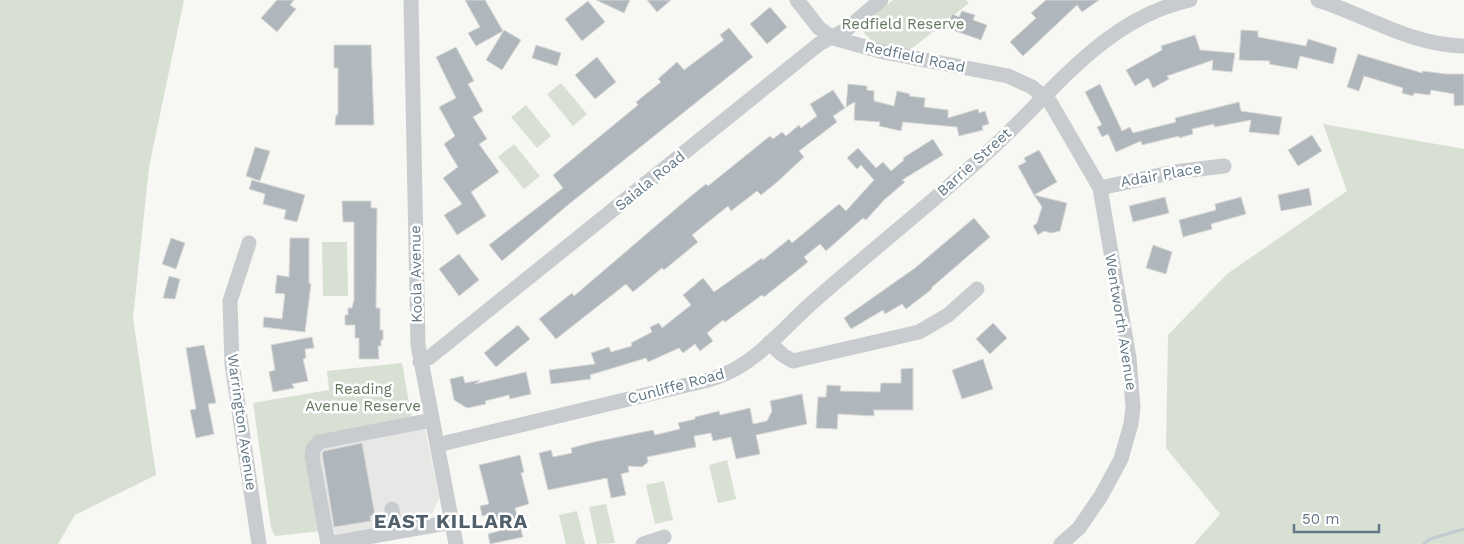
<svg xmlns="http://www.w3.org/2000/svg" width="1464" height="544" font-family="'Work Sans',sans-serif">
	<rect width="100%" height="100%" fill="#f7f7f3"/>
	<path fill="#e7e8e6" d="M424 424 439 498 433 512 424 521 329 536 315 450Z"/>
	<path fill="#d8dfd3" d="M0 0H184L149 167 133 318 156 475 75 515 58 544H0Z
		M893 0H966L969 3 910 50 874 43 864 33 868 20Z
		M561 83 587 114 573 126 547 94Z
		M526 105 551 136 537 148 511 117Z
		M1323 124 1464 149V544H1194L1220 514 1166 448 1168 335 1227 274 1347 191Z
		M514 144 540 176 524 189 498 157Z
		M322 242H347L348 296H323Z
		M402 363 412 420 318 439 321 531 275 536 271 528 253 403 329 390 327 371Z
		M727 460 736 499 718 503 709 465Z
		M664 481 673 520 655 524 646 485Z
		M606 504 615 543 597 544 589 507Z
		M577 511 585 544H566L559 515Z"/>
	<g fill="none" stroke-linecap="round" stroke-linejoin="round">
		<path stroke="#c0ccd1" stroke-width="3" d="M1424 544 1430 539 1464 529"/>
	</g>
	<path fill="#afb7bd" stroke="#d8d8d5" d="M277 0H294L290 5 296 9 277 32 261 18Z
		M465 0H485L503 31 476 46 468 33 480 27Z
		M596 0H630L624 13Z
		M647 0H671L657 12Z
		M1046 0H1099L1082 12 1077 5 1023 56 1010 42 1036 18 1031 13Z
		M588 1 605 22 582 41 565 19Z
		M770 7 787 27 767 44 750 24Z
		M962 11 975 15 973 20 987 25 981 40 947 28 952 14 959 17Z
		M729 28 753 57 569 204 502 261 489 245 563 188 553 175 638 105 636 102 661 82 658 79 677 62 684 70 724 40 720 35Z
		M504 30 521 40 502 70 486 60Z
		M1241 30 1258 31V37L1306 46 1308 39 1337 48 1333 64 1300 56 1297 69 1269 64 1270 61 1239 60Z
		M1195 35 1200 50 1235 53 1232 72 1212 70 1213 60 1167 76 1169 79 1153 88 1148 78 1135 86 1126 70 1162 50 1161 46Z
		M334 45H371L374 125H335L336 115H338V68H334Z
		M536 45 561 53 557 66 532 58Z
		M456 47 474 81 468 84 483 111 473 117 487 139 479 144 499 172 471 192 486 216 457 235 444 215 462 204 443 178 458 167 444 144 455 136 439 107 456 98 436 57Z
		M1358 54 1422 73 1423 71 1446 74H1464V105L1454 106V94L1431 90 1430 95 1414 93 1413 96 1402 93 1403 88 1364 76 1359 91 1347 87Z
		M597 57 616 82 595 99 575 75Z
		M848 84 867 86V90L874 91V101L894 106 897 91 910 94 909 96 925 98 924 107 948 110V118L978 109 979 113 985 111 989 124 982 126 983 130 959 136 957 127 903 122 901 131 879 126 880 122 854 120 855 102 846 107Z
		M1100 84 1122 131 1130 127 1133 133 1176 122 1175 118 1239 102 1241 111 1282 117 1279 135 1249 132 1251 120 1214 127V124L1192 129 1193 134 1179 138V136L1142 145 1141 141 1116 152 1108 134 1102 137 1097 127 1102 125 1085 92Z
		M833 90 845 108 833 116 837 122 799 151 804 157 776 183 761 195 757 191 731 211 728 206 692 235 698 242 664 270 662 268 633 292 626 284 556 339 539 319 572 293 574 296 685 201 706 184 708 186 770 136 773 139 782 132 786 136 799 125 801 128 817 116 810 104Z
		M1312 135 1322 151 1298 166 1288 150Z
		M933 139 943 155 902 180 905 182 884 200 866 220 863 218 826 251 820 244 804 257 808 262 764 297 762 295 725 322 723 320 707 333 713 341 700 351 695 344 683 353 679 348 648 362 646 358 590 375 591 379 551 384 549 370 595 364 591 353 609 347 611 352 632 346 631 343 652 332 650 327 659 323 662 328 691 305 683 295 703 278 714 292 762 258 763 260 789 239 792 243 839 204 846 211 874 180 861 165 857 169 847 158 858 148 876 168 883 162 891 171 904 160 903 158Z
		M255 147 270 151 260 181 246 176Z
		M1039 150 1057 182 1034 195 1018 166 1026 162 1024 158Z
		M252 180 305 195 297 222 284 219 286 210 263 204 265 194 249 189Z
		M1309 188 1312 205 1281 211 1278 195Z
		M1034 195 1067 203 1060 231 1051 233 1044 231 1038 235 1033 226 1037 223 1042 207Z
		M1165 197 1169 213 1133 222 1129 206Z
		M1241 197 1246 214 1211 224 1212 229 1183 237 1179 220 1216 210 1215 204Z
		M342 201H371V208H377L376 308H380V330H383V340H381V346H378L379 359H359V338H355V325H345V315H348V308H352L354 300V222H343Z
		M974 218 990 237 931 288 932 289 906 309 902 304 885 314 883 310 851 329 844 318 915 268Z
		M171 238 185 243 176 269 162 264Z
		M290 238H309V283L311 284 305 332 263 327 264 317 282 319 285 294 275 293 277 275 289 277Z
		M1153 245 1172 252 1166 274 1146 268Z
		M459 254 479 280 459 296 439 269Z
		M169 276 180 279 175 299 163 298Z
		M993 323 1007 338 990 354 976 339Z
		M518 325 530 339 496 367 484 353Z
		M312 337 314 348 305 349 306 358 303 359 308 381 292 384 294 388 273 392 269 372 275 370 271 345Z
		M204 345 216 403 208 404 214 434 196 438 190 410 196 409 186 348Z
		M983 359 993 389 962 399 952 370Z
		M913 368V410H874V416L838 414 837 429 816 428 818 397H826L827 385 841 386 840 391 880 392 881 383H901V369Z
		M526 372 531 394 510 399 509 395 485 401 486 404 467 408 454 400 450 379 463 376 465 383 480 380 475 384Z
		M802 394 807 424 756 435 760 454 736 459 731 437 713 441 711 433 694 436 696 447 647 457 648 462 642 467 628 466 629 472 621 474 626 495 611 498 607 478 548 490 539 453 551 450 553 457 572 453 571 448 594 442 653 430 655 435 680 429 678 423 695 419V417L719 411 720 415 750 408 753 424 767 421 772 411 770 401Z
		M362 443 375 515 370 516 371 521 334 527 322 453 324 451Z
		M520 455 524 472 521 473 529 504 515 508 523 537 490 544 488 534 499 531 494 513 482 516 480 506 489 504 479 465Z"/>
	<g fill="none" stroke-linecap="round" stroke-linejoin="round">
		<path stroke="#c9cccf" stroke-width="15" d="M411 0 418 345 456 544
			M797 0 819 28 833 38 884 52 1008 76 1032 87 1050 102 1100 188 1129 358 1133 407 1131 424 1121 459 1101 496 1079 528 1061 544
			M1318 0C1368 16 1410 45 1464 46
			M1100 188 1174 172 1224 166
			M249 243 230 301 232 364 259 544
			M769 343 784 356 793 361 919 332 948 315 977 289
			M420 362 430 357 819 44 847 29 881 0
			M432 420 319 442 313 449 312 456 328 544 452 522
			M437 445 691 384C700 382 711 380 720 376 758 362 785 326 814 301 872 250 933 202 990 150 1052 94 1103 19 1190 0
			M392 509 395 532
			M643 544 664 537"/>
	</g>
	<g text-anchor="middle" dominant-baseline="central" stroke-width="5" stroke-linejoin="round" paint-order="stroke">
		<g font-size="15" fill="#64785e" stroke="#fff">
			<text x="903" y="24">Redfield Reserve</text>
			<text x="363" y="389">Reading<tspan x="363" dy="17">Avenue Reserve</tspan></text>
		</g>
		<g font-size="15" fill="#637887" stroke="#fff">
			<text transform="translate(915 57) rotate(12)">Redfield Road</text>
			<text transform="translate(974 162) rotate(-42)">Barrie Street</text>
			<text transform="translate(1161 175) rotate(-10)">Adair Place</text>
			<text transform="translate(650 181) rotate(-39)">Saiala Road</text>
			<text transform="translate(416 274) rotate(-91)">Koola Avenue</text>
			<text transform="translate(1121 322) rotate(81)">Wentworth Avenue</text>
			<text transform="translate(676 386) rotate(-15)">Cunliffe Road</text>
			<text transform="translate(242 422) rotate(82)">Warrington Avenue</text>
		</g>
		<g font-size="20" font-weight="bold" letter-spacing="1" fill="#51606b" stroke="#fff">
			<text x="451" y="521">EAST KILLARA</text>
		</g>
	</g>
	<path d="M1294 524v8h85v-8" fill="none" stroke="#637887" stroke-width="2.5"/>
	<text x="1302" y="524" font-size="15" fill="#637887" stroke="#ffffff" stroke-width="4" paint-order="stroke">50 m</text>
</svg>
